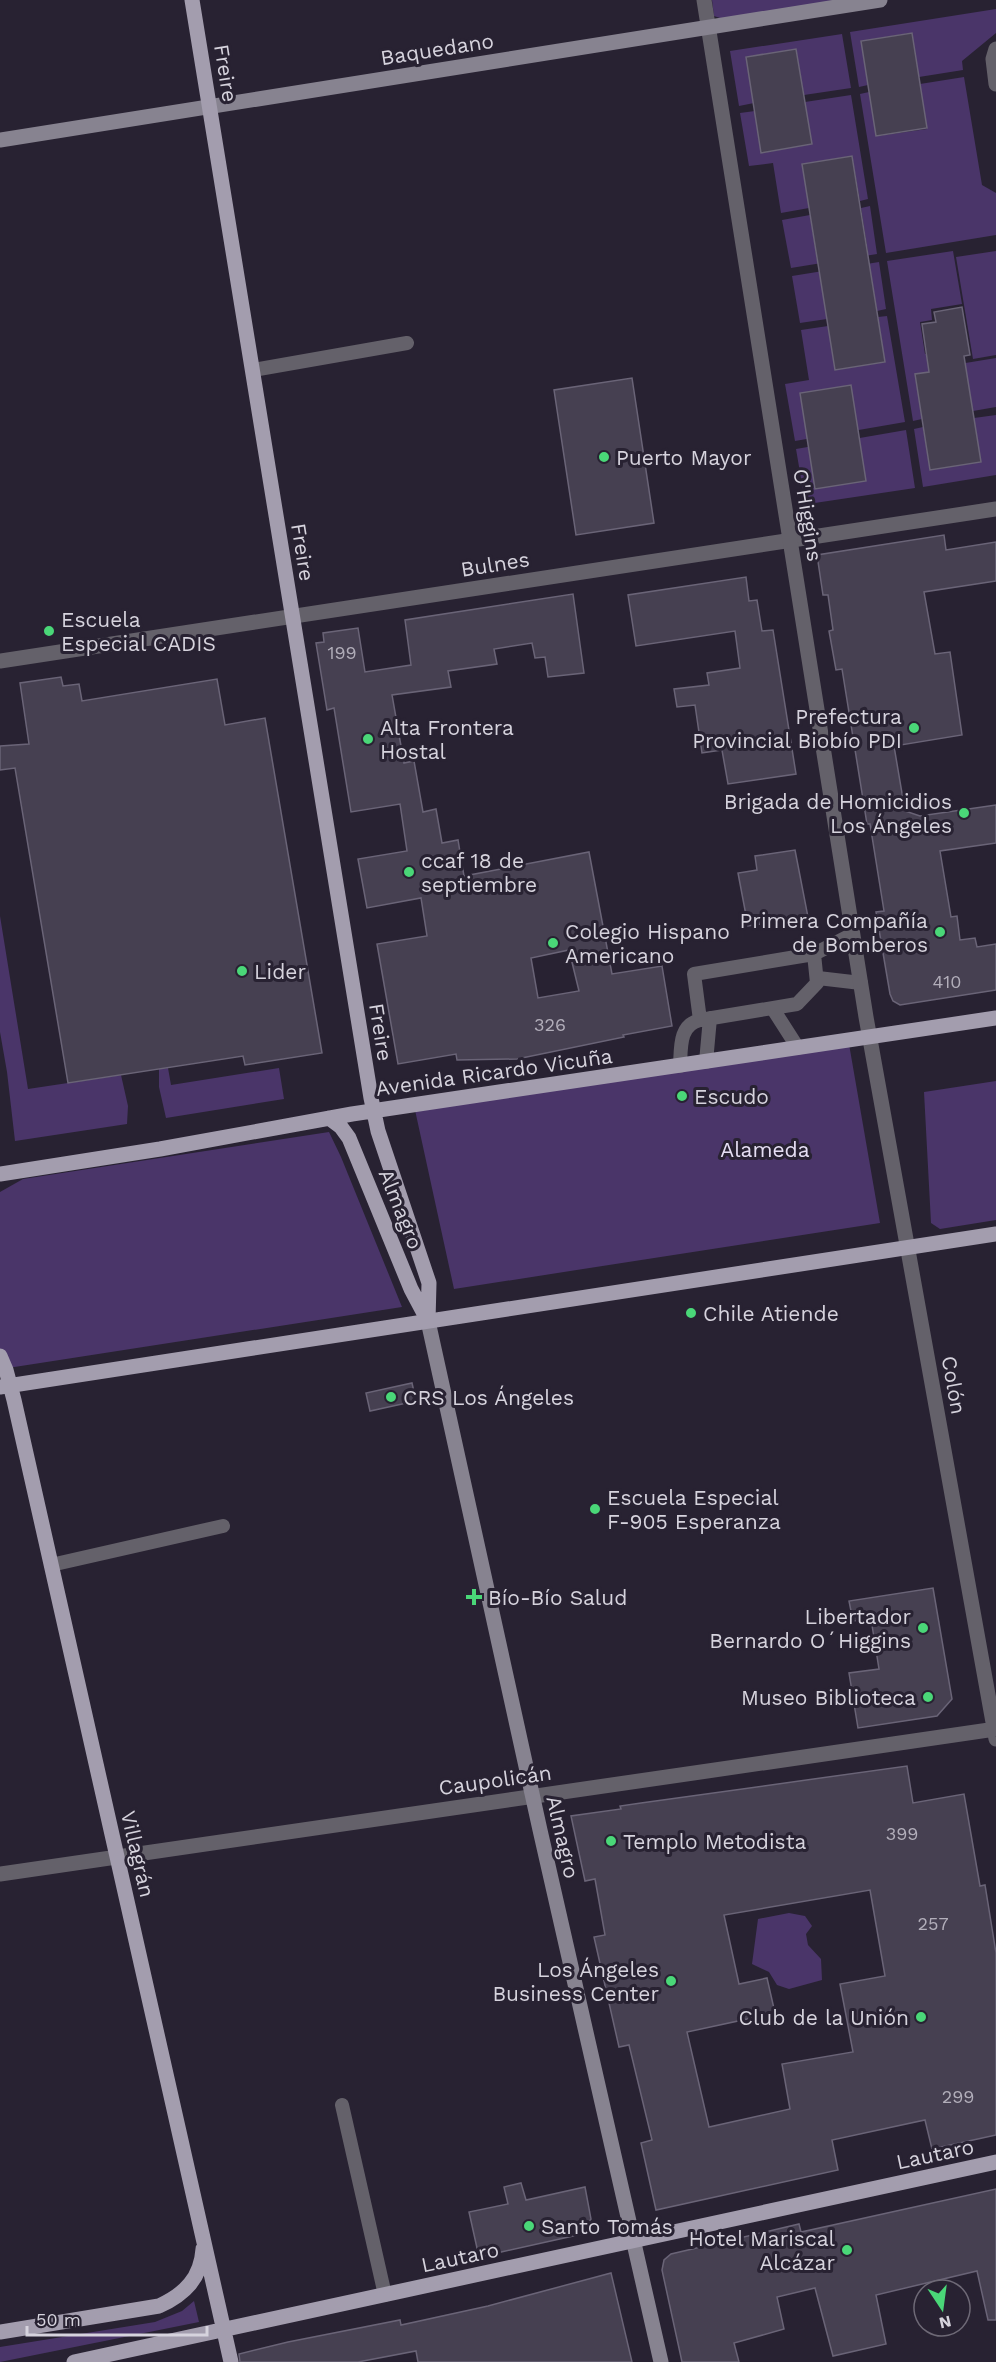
<svg xmlns="http://www.w3.org/2000/svg" width="996" height="2362" font-family="'Work Sans',sans-serif">
	<rect width="100%" height="100%" fill="#282232"/>
	<path fill="#4a3569" d="M712 0H849L726 20 714 16Z
		M996 9V33L962 61 963 70 919 77 911 33 861 41 868 85 859 87 850 32Z
		M842 34 851 88 804 95 796 49 746 57 754 103 739 106 730 51Z
		M964 77 982 185 996 193V235L886 253 860 94 869 92 877 136 927 129 920 84Z
		M851 95 868 199 860 201 852 156 802 164 809 208 781 213 773 163 749 166 740 113 755 111 762 153 811 144 805 102Z
		M870 206 877 254 791 268 782 220 810 215 817 260 868 252 861 208Z
		M953 251 962 304 931 309 932 320 920 322 925 354 938 352 941 367 996 358V407L973 411 915 374 922 419 913 421 887 261Z
		M996 251V355L973 359 956 257Z
		M879 262 886 309 877 311 870 267 820 275 827 319 800 323 792 276Z
		M887 316 905 422 795 441 785 384 809 380 801 330 828 326 835 370 885 362 878 317Z
		M996 415V475L923 487 914 429 923 427 930 470 980 462 974 418Z
		M906 430 915 488 808 504 805 502 796 449Z
		M0 916 28 1089 121 1075 128 1106 127 1124 15 1141 7 1072 0 1032Z
		M849 1044 880 1223 454 1289 415 1110Z
		M168 1068 171 1085 279 1068 284 1099 166 1118 159 1087V1069Z
		M996 1081V1220L940 1229 931 1223 924 1092Z
		M329 1132 341 1157 402 1307 8 1368 0 1351V1192L23 1179Z
		M789 1913 805 1916 812 1926 806 1934 808 1945 821 1959 822 1980 789 1989 777 1985 769 1972 752 1964 758 1919Z
		M194 2301 199 2322 0 2362V2347L155 2322 182 2311Z"/>
	<path fill="#464051" stroke="#6a6477" stroke-width="1.5" fill-rule="evenodd" d="M912 33 927 128 876 136 861 41Z
		M796 49 812 144 761 153 746 57Z
		M852 156 885 362 835 370 802 164Z
		M962 307 970 355 964 356 981 462 930 470 915 374 929 372 922 324 936 322 934 312Z
		M632 378 654 523 576 535 554 390Z
		M851 385 866 481 815 489 800 393Z
		M944 535 946 550 996 542V581L924 592 935 654 950 652 962 735 894 746 905 811 920 816 996 805V843L940 851 951 917 957 916 960 940 975 938 977 947 996 944V990L900 1005 893 1001 890 994 876 912 884 911 870 824H867L842 669 836 670 829 631 833 630 828 595H823L817 555Z
		M746 577 749 601 757 600 762 631 773 630 796 774 728 784 722 750 702 753 695 705 677 707 674 689 709 685 707 673 740 668 735 631 636 646 628 595Z
		M573 594 584 673 548 677 545 657 535 658 532 643 494 649 497 664 448 671 451 687 392 695 404 763 414 761 423 812 436 809 442 843 458 840 464 876 589 852 612 974 662 966 672 1026 623 1035 624 1037 517 1059 457 1060 456 1054 398 1064 377 944 427 936 421 898 367 908 358 859 407 851 400 804 351 812 334 708 327 710 316 643 324 642 323 633 358 628 365 672 411 665 405 620ZM569 950 579 991 538 998 531 958Z
		M61 677 63 686 79 684 82 701 217 679 225 725 265 718 322 1053 245 1065 243 1056 68 1083 15 768 0 770V746L29 744 20 683Z
		M795 850 808 917 748 926 738 873 757 870 755 856Z
		M412 1383 416 1401 370 1411 366 1393Z
		M933 1588 952 1699 937 1716 858 1728 849 1673 879 1669 871 1619 853 1621 849 1601Z
		M907 1766 913 1803 964 1794 980 1886 985 1885 996 1953V2135L932 2149 925 2120 832 2140 838 2170 656 2210 641 2143 652 2140 629 2045 619 2047 594 1937 605 1935 595 1879 585 1881 571 1816 621 1809 620 1806 641 1803ZM870 1890 885 1976 840 1984 853 2052 782 2064 790 2109 709 2127 687 2032 775 2013 767 1978 739 1984 724 1915Z
		M521 2183 526 2200 585 2187 591 2219 582 2234 479 2257 469 2212 508 2204 504 2187Z
		M996 2189V2320H988L977 2271 876 2295 886 2344 833 2356 815 2288 777 2297 784 2329 734 2343 739 2362H682L662 2270 664 2260 671 2254 799 2224 801 2232Z
		M611 2273 632 2362H418L416 2351 358 2362H240L239 2354 288 2342 400 2320 401 2325 488 2306Z"/>
	<g fill="none" stroke-linecap="round" stroke-linejoin="round">
		<path stroke="#64616a" stroke-width="14" d="M253 370 407 343
			M814 954 817 983 797 1004 700 1020 694 974Z
			M814 954 853 934
			M818 978 861 983
			M773 1009 798 1048
			M706 1062 710 1018
			M680 1066C681 1047 679 1025 700 1020
			M51 1565 223 1526
			M342 2105 385 2295"/>
		<path stroke="#64616a" stroke-width="15" d="M996 49 993 59 996 84
			M0 661 996 509"/>
		<path stroke="#64616a" stroke-width="15" d="M704 0 866 1017 996 1739
			M0 1874 996 1729"/>
		<path stroke="#878390" stroke-width="15" d="M0 140 880 0
			M428 1321 540 1830 661 2362"/>
		<path stroke="#a39dae" stroke-width="15" d="M192 0 371 1098 378 1131 429 1283 428 1321
			M329 1118 341 1127 349 1138 411 1289 428 1321
			M0 1174 160 1149 352 1114 996 1018
			M0 1356 6 1370 14 1400 231 2362
			M0 1387 996 1234
			M0 2332 159 2306C185 2294 201 2278 203 2249
			M74 2362 996 2162"/>
	</g>
	<g fill="#4ad778" stroke="#282232" stroke-width="2">
		<circle cx="604" cy="457" r="6"/>
		<circle cx="49" cy="631" r="6"/>
		<circle cx="914" cy="728" r="6"/>
		<circle cx="368" cy="739" r="6"/>
		<circle cx="964" cy="813" r="6"/>
		<circle cx="409" cy="872" r="6"/>
		<circle cx="940" cy="932" r="6"/>
		<circle cx="553" cy="943" r="6"/>
		<circle cx="242" cy="971" r="6"/>
		<circle cx="682" cy="1096" r="6"/>
		<circle cx="691" cy="1313" r="6"/>
		<circle cx="391" cy="1397" r="6"/>
		<circle cx="595" cy="1509" r="6"/>
		<path d="M471 1588h6v6h6v6h-6v6h-6v-6h-6v-6h6z"/>
		<circle cx="923" cy="1628" r="6"/>
		<circle cx="928" cy="1697" r="6"/>
		<circle cx="611" cy="1841" r="6"/>
		<circle cx="671" cy="1981" r="6"/>
		<circle cx="921" cy="2017" r="6"/>
		<circle cx="529" cy="2226" r="6"/>
		<circle cx="847" cy="2250" r="6"/>
	</g>
	<g text-anchor="middle" dominant-baseline="central" stroke-width="6" stroke-linejoin="round" paint-order="stroke">
		<g font-size="18" fill="#b2aeba">
			<text x="342" y="652">199</text>
			<text x="947" y="981">410</text>
			<text x="550" y="1024">326</text>
			<text x="902" y="1833">399</text>
			<text x="933" y="1923">257</text>
			<text x="958" y="2096">299</text>
		</g>
		<g font-size="21" fill="#d6d3dd" stroke="#282232">
			<text transform="translate(437 49) rotate(-9)">Baquedano</text>
			<text transform="translate(226 73) rotate(81)">Freire</text>
			<text transform="translate(808 515) rotate(81)">O'Higgins</text>
			<text transform="translate(303 552) rotate(81)">Freire</text>
			<text transform="translate(495 564) rotate(-9)">Bulnes</text>
			<text transform="translate(381 1032) rotate(81)">Freire</text>
			<text transform="translate(494 1072) rotate(-8)">Avenida Ricardo Vicuña</text>
			<text transform="translate(401 1209) rotate(68)">Almagro</text>
			<text transform="translate(954 1385) rotate(80)">Colón</text>
			<text transform="translate(495 1780) rotate(-8)">Caupolicán</text>
			<text transform="translate(563 1837) rotate(77)">Almagro</text>
			<text transform="translate(138 1854) rotate(77)">Villagrán</text>
			<text transform="translate(935 2154) rotate(-12)">Lautaro</text>
			<text transform="translate(460 2257) rotate(-12)">Lautaro</text>
		</g>
		<g font-size="21" fill="#d6d3dd" stroke="#282232" text-anchor="start">
			<text x="616" y="457">Puerto Mayor</text>
			<text x="61" y="619">Escuela<tspan x="61" dy="24">Especial CADIS</tspan></text>
			<text x="902" y="716" text-anchor="end">Prefectura<tspan x="902" dy="24">Provincial Biobío PDI</tspan></text>
			<text x="380" y="727">Alta Frontera<tspan x="380" dy="24">Hostal</tspan></text>
			<text x="952" y="801" text-anchor="end">Brigada de Homicidios<tspan x="952" dy="24">Los Ángeles</tspan></text>
			<text x="421" y="860">ccaf 18 de<tspan x="421" dy="24">septiembre</tspan></text>
			<text x="928" y="920" text-anchor="end">Primera Compañía<tspan x="928" dy="24">de Bomberos</tspan></text>
			<text x="565" y="931">Colegio Hispano<tspan x="565" dy="24">Americano</tspan></text>
			<text x="254" y="971">Lider</text>
			<text x="694" y="1096">Escudo</text>
			<text x="703" y="1313">Chile Atiende</text>
			<text x="403" y="1397">CRS Los Ángeles</text>
			<text x="607" y="1497">Escuela Especial<tspan x="607" dy="24">F-905 Esperanza</tspan></text>
			<text x="488" y="1597">Bío-Bío Salud</text>
			<text x="911" y="1616" text-anchor="end">Libertador<tspan x="911" dy="24">Bernardo O´Higgins</tspan></text>
			<text x="916" y="1697" text-anchor="end">Museo Biblioteca</text>
			<text x="623" y="1841">Templo Metodista</text>
			<text x="659" y="1969" text-anchor="end">Los Ángeles<tspan x="659" dy="24">Business Center</tspan></text>
			<text x="909" y="2017" text-anchor="end">Club de la Unión</text>
			<text x="541" y="2226">Santo Tomás</text>
			<text x="835" y="2238" text-anchor="end">Hotel Mariscal<tspan x="835" dy="24">Alcázar</tspan></text>
		</g>
		<g font-size="21" fill="#e6dff4" stroke="#282232">
			<text x="765" y="1149">Alameda</text>
		</g>
	</g>
	<g transform="translate(942 2308) rotate(167)"><circle r="28" fill="#282232" stroke="#6e6976" stroke-width="1.5"/>
	<path d="M0-4.5L10 22L0 15L-10 22Z" fill="#4ad778"/>
	<text y="-9" font-size="16" font-weight="bold" text-anchor="middle" fill="#d6d3dd">N</text>
	</g>
	<path d="M27 2326v9h180v-9" fill="none" stroke="#d6d3dd" stroke-width="3"/>
	<text x="36" y="2326" font-size="18" fill="#d6d3dd" stroke="#282232" stroke-width="4.5" paint-order="stroke">50 m</text>
</svg>
